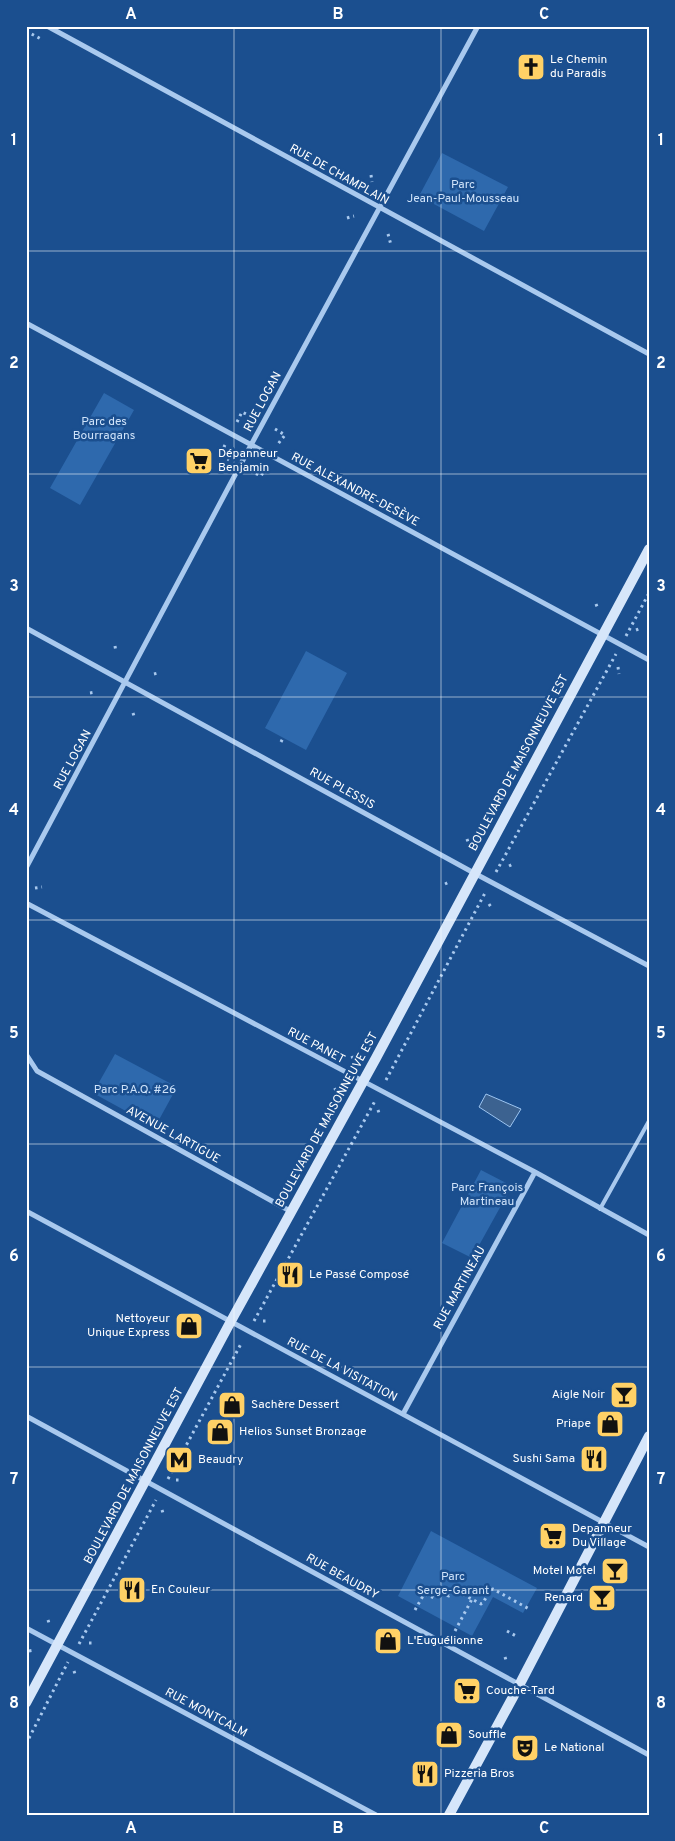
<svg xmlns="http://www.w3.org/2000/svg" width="675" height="1841" font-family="Overpass,sans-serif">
	<rect width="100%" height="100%" fill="#1b4f8f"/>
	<path fill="#2e69ad" d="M442 153 508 187 484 231 419 196Z
		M104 393 134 410 80 505 50 488Z
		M306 651 347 673 306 750 265 728Z
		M115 1054 177 1087 155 1127 93 1093Z
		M481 1170 512 1186 472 1258 442 1243Z
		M431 1531 537 1588 523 1613 493 1597 472 1636 398 1596Z"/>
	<path fill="#3c6290" stroke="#9cc4f0" d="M486 1094 521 1109 510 1127 479 1107Z"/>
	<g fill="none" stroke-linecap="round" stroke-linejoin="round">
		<path stroke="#a9c9ee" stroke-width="3" stroke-dasharray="2.5 4" stroke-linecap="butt" d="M26 31 41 39
			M371 175 372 182
			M406 201 414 199
			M347 218 354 216
			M388 234 391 245
			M237 422 242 412 252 417
			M275 429 285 435 278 444
			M225 445 220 454 229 460
			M250 471 261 476 266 467
			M596 604 598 609
			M636 630 641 628
			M626 636 649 593
			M115 646 116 652
			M618 667 619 674
			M154 674 158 673
			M90 693 96 692
			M133 713 135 719
			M281 742 283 738
			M467 839 469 845
			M509 866 513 864
			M496 872 616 654
			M445 884 449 882
			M35 888 42 887
			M489 904 491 907
			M352 1056 353 1059
			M386 1080 485 893
			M334 1090 338 1088
			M378 1110 379 1113
			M254 1321 375 1101
			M263 1321H266
			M168 1479 242 1342
			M176 1480H181
			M162 1510 163 1513
			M615 1547 616 1550
			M415 1610 424 1594H425L434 1598 439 1592 449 1596 455 1590 481 1604 483 1603 490 1590 493 1589 531 1610
			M48 1620 49 1623
			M455 1631 472 1599
			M507 1631 518 1637
			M89 1643H92
			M79 1644 156 1500
			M29 1651 35 1650
			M505 1657 506 1660
			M74 1671 75 1674
			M488 1688 493 1687
			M26 1744 68 1662"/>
		<path stroke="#a9c9ee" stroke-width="4" d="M600 1209 649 1121"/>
		<path stroke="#a9c9ee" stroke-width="5" d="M47 26 649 354
			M26 323 649 660
			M26 628 474 873 649 966
			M26 868 251 445 478 26
			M26 903 535 1172 649 1235
			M26 1054 37 1071 290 1211
			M26 1211 649 1547
			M403 1414 535 1172
			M26 1416 649 1755
			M26 1628 376 1815"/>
		<path stroke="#d6e6fa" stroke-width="10" d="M26 1703 231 1321 376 1058 649 549
			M449 1815 513 1697 649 1436"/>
	</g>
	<path fill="none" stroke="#fff" stroke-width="1" stroke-opacity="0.55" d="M234 26V1815M441 26V1815M26 251H649M26 474H649M26 697H649M26 920H649M26 1144H649M26 1367H649M26 1590H649"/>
	<defs>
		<symbol id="church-square" viewBox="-11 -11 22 22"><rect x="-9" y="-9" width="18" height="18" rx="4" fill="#ffd166" stroke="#1b4f8f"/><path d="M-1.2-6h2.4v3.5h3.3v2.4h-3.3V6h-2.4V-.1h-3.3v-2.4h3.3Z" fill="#111"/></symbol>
		<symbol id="supermarket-square" viewBox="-11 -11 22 22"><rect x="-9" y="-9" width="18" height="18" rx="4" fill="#ffd166" stroke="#1b4f8f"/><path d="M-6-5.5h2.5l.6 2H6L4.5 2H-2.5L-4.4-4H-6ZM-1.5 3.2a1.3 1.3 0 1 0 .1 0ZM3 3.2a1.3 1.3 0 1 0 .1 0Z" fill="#111"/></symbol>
		<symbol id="restaurant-square" viewBox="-11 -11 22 22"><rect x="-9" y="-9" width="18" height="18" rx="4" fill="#ffd166" stroke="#1b4f8f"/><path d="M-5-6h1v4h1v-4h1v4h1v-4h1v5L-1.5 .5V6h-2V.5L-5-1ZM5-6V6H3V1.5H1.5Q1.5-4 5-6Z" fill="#111"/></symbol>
		<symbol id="shop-square" viewBox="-11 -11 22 22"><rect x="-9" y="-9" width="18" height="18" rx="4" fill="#ffd166" stroke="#1b4f8f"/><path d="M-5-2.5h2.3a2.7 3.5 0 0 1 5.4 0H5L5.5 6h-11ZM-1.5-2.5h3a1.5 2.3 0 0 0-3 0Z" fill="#111"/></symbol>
		<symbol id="bar-square" viewBox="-11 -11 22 22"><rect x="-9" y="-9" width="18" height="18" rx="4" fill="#ffd166" stroke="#1b4f8f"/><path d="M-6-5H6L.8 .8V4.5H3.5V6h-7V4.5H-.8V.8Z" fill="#111"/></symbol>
		<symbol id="metro-square" viewBox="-11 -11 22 22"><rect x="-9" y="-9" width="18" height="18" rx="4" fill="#ffd166" stroke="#1b4f8f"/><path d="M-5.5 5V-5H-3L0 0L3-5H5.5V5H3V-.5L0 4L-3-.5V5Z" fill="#111"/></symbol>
		<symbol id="theatre-square" viewBox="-11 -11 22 22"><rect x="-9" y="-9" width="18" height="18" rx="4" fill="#ffd166" stroke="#1b4f8f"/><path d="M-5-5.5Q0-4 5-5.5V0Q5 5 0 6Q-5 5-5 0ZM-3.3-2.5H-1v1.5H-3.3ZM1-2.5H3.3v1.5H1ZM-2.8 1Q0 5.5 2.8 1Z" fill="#111"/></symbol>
	</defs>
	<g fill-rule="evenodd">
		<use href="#church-square" x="515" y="51" width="32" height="32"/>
		<use href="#supermarket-square" x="183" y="445" width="32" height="32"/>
		<use href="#restaurant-square" x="274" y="1259" width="32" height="32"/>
		<use href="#shop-square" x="173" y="1310" width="32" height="32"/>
		<use href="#bar-square" x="608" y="1379" width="32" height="32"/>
		<use href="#shop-square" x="216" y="1389" width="32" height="32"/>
		<use href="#shop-square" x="594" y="1408" width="32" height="32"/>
		<use href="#shop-square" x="204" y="1416" width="32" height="32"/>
		<use href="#restaurant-square" x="578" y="1443" width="32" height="32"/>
		<use href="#metro-square" x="163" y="1444" width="32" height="32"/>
		<use href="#supermarket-square" x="537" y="1520" width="32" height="32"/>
		<use href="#bar-square" x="599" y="1555" width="32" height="32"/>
		<use href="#restaurant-square" x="116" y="1574" width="32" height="32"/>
		<use href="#bar-square" x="586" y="1582" width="32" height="32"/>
		<use href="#shop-square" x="372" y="1625" width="32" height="32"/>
		<use href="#supermarket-square" x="451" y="1675" width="32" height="32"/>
		<use href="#shop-square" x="433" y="1719" width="32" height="32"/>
		<use href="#theatre-square" x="509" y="1732" width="32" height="32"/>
		<use href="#restaurant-square" x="409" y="1758" width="32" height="32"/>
	</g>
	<g text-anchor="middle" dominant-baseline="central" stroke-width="5" stroke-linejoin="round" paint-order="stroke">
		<g font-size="12" fill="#fff" stroke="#1b4f8f" text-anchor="start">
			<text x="550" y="60">Le Chemin<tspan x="550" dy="14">du Paradis</tspan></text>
			<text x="218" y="454">Dépanneur<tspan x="218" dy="14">Benjamin</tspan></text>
			<text x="309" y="1275">Le Passé Composé</text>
			<text x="170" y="1319" text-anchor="end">Nettoyeur<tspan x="170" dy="14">Unique Express</tspan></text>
			<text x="605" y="1395" text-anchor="end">Aigle Noir</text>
			<text x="251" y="1405">Sachère Dessert</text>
			<text x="591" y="1424" text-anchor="end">Priape</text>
			<text x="239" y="1432">Helios Sunset Bronzage</text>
			<text x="575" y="1459" text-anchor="end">Sushi Sama</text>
			<text x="198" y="1460">Beaudry</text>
			<text x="572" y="1529">Depanneur<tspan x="572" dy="14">Du Village</tspan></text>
			<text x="596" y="1571" text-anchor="end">Motel Motel</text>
			<text x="151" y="1590">En Couleur</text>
			<text x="583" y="1598" text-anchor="end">Renard</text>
			<text x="407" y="1641">L'Euguélionne</text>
			<text x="486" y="1691">Couche-Tard</text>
			<text x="468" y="1735">Souffle</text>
			<text x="544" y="1748">Le National</text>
			<text x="444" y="1774">Pizzeria Bros</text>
		</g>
		<g font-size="12" fill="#fff" stroke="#1b4f8f">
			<text transform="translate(339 175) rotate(29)">RUE DE CHAMPLAIN</text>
			<text transform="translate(263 402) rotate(-62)">RUE LOGAN</text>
			<text transform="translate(355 490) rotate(28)">RUE ALEXANDRE-DESÈVE</text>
			<text transform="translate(73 760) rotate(-62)">RUE LOGAN</text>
			<text transform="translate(519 763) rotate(-62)">BOULEVARD DE MAISONNEUVE EST</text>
			<text transform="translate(342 789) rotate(29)">RUE PLESSIS</text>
			<text transform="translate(316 1046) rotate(28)">RUE PANET</text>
			<text transform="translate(327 1120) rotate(-61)">BOULEVARD DE MAISONNEUVE EST</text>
			<text transform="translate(173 1135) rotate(29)">AVENUE LARTIGUE</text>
			<text transform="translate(460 1288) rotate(-61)">RUE MARTINEAU</text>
			<text transform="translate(342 1370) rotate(28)">RUE DE LA VISITATION</text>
			<text transform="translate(134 1476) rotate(-62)">BOULEVARD DE MAISONNEUVE EST</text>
			<text transform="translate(342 1577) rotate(29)">RUE BEAUDRY</text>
			<text transform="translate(206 1713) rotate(28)">RUE MONTCALM</text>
		</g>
		<g font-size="12" fill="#cfe3fa" stroke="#1b4f8f">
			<text x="463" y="185">Parc<tspan x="463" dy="14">Jean-Paul-Mousseau</tspan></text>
			<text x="104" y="422">Parc des<tspan x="104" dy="14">Bourragans</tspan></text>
			<text x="135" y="1090">Parc P.A.Q. #26</text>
			<text x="487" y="1188">Parc François<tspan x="487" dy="14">Martineau</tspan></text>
			<text x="453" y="1577">Parc<tspan x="453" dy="14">Serge-Garant</tspan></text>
		</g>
	</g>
	<rect width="675" height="1841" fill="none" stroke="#1b4f8f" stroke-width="55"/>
	<rect x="28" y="28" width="620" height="1786" fill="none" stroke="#fff" stroke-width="2"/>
	<g font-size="16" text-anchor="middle" font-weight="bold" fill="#fff">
		<text x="131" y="19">A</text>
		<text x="338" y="19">B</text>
		<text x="544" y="19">C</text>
		<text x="14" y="145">1</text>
		<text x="661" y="145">1</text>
		<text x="14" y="368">2</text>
		<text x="661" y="368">2</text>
		<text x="14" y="591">3</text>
		<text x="661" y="591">3</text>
		<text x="14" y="815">4</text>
		<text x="661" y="815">4</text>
		<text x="14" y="1038">5</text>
		<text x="661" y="1038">5</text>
		<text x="14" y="1261">6</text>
		<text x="661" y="1261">6</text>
		<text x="14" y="1484">7</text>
		<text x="661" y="1484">7</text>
		<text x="14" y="1708">8</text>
		<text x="661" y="1708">8</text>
		<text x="131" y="1833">A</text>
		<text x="338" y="1833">B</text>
		<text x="544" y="1833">C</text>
	</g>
</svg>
